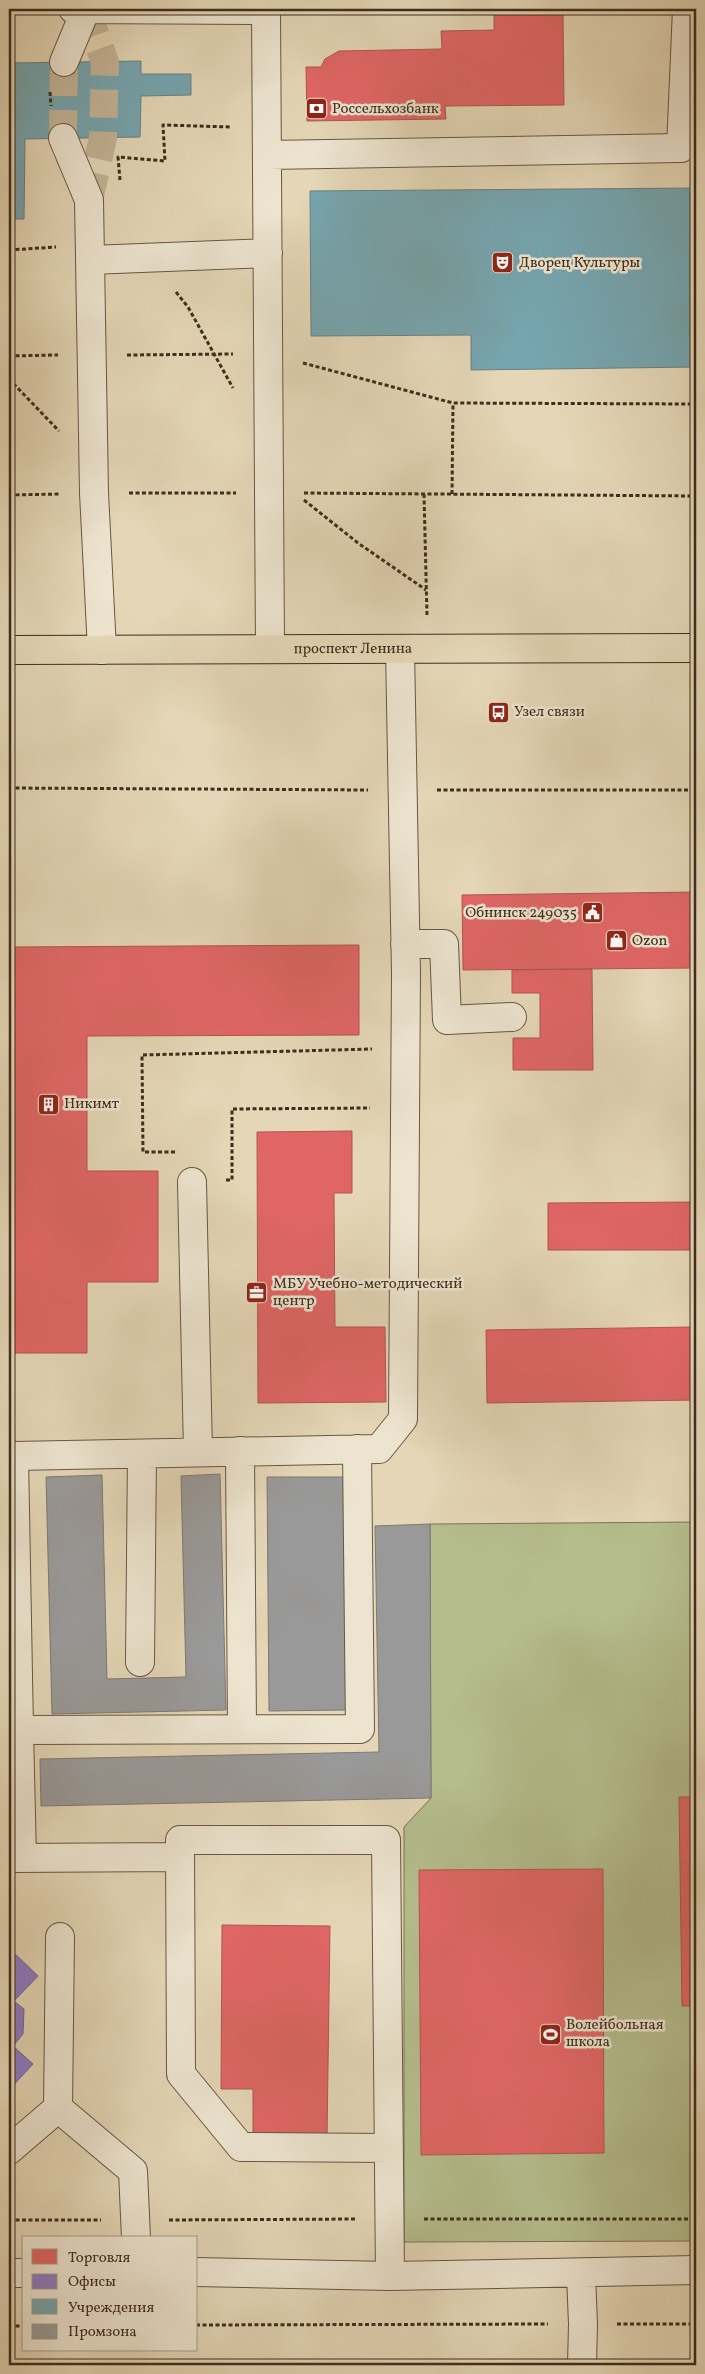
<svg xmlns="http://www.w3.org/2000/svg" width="705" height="2374" font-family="Vollkorn,serif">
	<rect width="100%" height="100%" fill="#e4d6b6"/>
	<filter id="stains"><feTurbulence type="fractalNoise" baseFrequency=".004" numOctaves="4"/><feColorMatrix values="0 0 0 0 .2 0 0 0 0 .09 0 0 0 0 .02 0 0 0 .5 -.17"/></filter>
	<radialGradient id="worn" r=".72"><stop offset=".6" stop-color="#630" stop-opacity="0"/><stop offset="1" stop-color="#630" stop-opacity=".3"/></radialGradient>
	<path fill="#b5bd8d" stroke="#7a7554" d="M696 1522V2241L404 2242V1827L431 1798 430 1524Z"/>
	<path fill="#e06666" stroke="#b05550" d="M520 9H533L539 14H563L564 105 445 106 446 119 307 121 306 67H321L325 59 339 51 442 49 441 31 494 30V15L514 14Z
		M696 892V968L463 970 462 895Z
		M359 945V1035L87 1036V1171H158V1282H87V1353H9V947Z
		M592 969 593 1070H513V1038H540V993H512V970Z
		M352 1131V1193H334L335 1327H385L386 1402 258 1403 257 1132Z
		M696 1202V1250H548V1203Z
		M696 1327V1400L487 1403 486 1330Z
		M679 1797H696V2006H682Z
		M603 1869 604 2153 421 2155 419 1870Z
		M222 1925 330 1926 327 2138 253 2137V2089H221Z"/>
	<path fill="#8e7cc3" stroke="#766491" d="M9 1948 38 1976 14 2001 24 2009 23 2034 13 2046 33 2064 9 2090Z"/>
	<path fill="#76a5af" stroke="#668183" d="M141 61V74H191V95L141 96 140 137 25 139 24 219H9V63Z
		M696 188V367L471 370V335L311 336 310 191Z"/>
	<path fill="#999" stroke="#7e7974" d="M220 1474 226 1710 52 1714 46 1477 102 1475 107 1679 186 1677 181 1476Z
		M267 1477H345L347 1710 269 1711Z
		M430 1524 431 1798 41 1806 40 1759 379 1752 375 1526Z"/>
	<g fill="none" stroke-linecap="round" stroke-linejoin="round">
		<path stroke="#c3b497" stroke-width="28" stroke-dasharray="28 14" stroke-linecap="butt" d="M86 9 105 62 103 138 89 200
			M63 138 64 62"/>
		<defs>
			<path id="minor" d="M73 9 266 10 270 649
				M64 62 86 9
				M63 138 89 200 94 493 102 650
				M267 155 681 148 687 9
				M90 260 268 253
				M405 944H444L447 1020 512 1017
				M192 1182 198 1452
				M357 1449 360 1729 19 1730 14 1456C136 1454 257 1451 379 1449L403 1419 406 973 400 649
				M240 1451 242 1729
				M140 1662 142 1454
				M19 1730 22 1858
				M9 1858 180 1857
				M60 1937 58 2108 133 2171 136 2238
				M389 2148 241 2147 181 2074 180 1840H386L390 2276
				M9 2150 58 2108
				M196 2272 390 2276 696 2270
				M9 2273H24
				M581 2274 583 2324 582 2365"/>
			<g id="major">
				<path id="s1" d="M9 650 696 648"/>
			</g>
		</defs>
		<use href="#minor" stroke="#685742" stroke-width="30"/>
		<use href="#major" stroke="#3f2d1c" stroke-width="30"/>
		<path stroke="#3f2d1c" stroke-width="3" stroke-dasharray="4 2.5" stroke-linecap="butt" d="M50 92 51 106
			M120 180 118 157 165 161 163 125 231 127
			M9 250 56 247
			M176 292 188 307 233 388
			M127 355 233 354
			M9 356 58 355
			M303 363 453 403 696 404
			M9 379 59 431
			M129 493H236
			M304 493 696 496
			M424 494 427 616
			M452 494 453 403
			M9 495 61 494
			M304 500 358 543 426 590
			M9 788 368 790
			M437 790H696
			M175 1152H143L142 1055 372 1049
			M226 1180H232V1109L370 1108
			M424 2219H696
			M9 2220H101
			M169 2220 356 2219
			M617 2324H696
			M196 2325 548 2324
			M9 2326H24"/>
		<use href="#minor" stroke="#ede4d0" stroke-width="28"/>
		<use href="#major" stroke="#e4d6b6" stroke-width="28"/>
	</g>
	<defs>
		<symbol id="bank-square" viewBox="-11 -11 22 22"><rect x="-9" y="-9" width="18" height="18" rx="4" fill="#8f2418" stroke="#ede4d0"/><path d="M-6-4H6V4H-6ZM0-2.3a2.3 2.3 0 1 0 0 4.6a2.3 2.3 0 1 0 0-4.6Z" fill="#fff"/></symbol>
		<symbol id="theatre-square" viewBox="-11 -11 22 22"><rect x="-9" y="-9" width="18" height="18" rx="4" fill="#8f2418" stroke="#ede4d0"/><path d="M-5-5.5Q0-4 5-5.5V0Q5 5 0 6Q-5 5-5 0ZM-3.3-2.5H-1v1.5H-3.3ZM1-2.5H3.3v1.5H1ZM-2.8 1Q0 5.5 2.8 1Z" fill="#fff"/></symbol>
		<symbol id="bus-square" viewBox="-11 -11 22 22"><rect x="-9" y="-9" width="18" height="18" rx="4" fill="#8f2418" stroke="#ede4d0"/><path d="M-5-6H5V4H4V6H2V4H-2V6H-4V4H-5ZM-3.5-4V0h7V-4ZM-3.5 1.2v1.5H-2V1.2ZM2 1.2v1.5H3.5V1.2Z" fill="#fff"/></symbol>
		<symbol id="civic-square" viewBox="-11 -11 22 22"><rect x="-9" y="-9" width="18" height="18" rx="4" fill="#8f2418" stroke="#ede4d0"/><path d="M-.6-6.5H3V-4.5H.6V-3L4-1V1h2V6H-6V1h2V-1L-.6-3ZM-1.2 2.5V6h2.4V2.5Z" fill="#fff"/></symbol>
		<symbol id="shop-square" viewBox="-11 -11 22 22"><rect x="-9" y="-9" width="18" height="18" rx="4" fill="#8f2418" stroke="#ede4d0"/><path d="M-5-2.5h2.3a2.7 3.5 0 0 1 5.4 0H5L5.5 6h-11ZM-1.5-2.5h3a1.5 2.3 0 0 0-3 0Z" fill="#fff"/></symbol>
		<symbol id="building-square" viewBox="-11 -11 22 22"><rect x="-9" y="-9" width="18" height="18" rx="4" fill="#8f2418" stroke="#ede4d0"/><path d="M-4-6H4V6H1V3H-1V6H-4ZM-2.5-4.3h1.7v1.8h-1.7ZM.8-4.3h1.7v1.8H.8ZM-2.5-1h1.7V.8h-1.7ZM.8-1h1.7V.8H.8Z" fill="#fff"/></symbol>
		<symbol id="office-square" viewBox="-11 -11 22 22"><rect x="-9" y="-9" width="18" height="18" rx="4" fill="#8f2418" stroke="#ede4d0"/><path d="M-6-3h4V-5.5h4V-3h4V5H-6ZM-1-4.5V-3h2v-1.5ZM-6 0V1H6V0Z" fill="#fff"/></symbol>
		<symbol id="stadium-square" viewBox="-11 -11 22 22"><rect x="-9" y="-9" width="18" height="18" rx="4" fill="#8f2418" stroke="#ede4d0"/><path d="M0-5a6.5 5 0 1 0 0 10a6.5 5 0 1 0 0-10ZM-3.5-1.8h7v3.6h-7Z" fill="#fff"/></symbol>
	</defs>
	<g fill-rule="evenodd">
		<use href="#bank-square" x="304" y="96" width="25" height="25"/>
		<use href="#theatre-square" x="490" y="250" width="25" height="25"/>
		<use href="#bus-square" x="486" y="700" width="25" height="25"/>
		<use href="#civic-square" x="580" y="900" width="25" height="25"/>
		<use href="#shop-square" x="604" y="928" width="25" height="25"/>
		<use href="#building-square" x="36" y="1092" width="25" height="25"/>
		<use href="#office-square" x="244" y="1280" width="25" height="25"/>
		<use href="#stadium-square" x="538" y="2022" width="25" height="25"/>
	</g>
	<g text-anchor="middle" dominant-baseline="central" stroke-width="5" stroke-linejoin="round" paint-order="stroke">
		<g font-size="15" fill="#3f2d1c" stroke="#ede4d0" text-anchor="start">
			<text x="332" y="109">Россельхозбанк</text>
			<text x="519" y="263">Дворец Культуры</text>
			<text x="514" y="712">Узел связи</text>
			<text x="577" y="913" text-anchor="end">Обнинск 249035</text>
			<text x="632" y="941">Ozon</text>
			<text x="64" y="1104">Никимт</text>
			<text x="273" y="1284">МБУ Учебно-методический<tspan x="273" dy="17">центр</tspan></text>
			<text x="566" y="2025">Волейбольная<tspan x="566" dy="17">школа</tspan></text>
		</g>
		<g font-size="15" fill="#3f2d1c" stroke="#ede4d0">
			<text stroke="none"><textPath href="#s1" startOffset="344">проспект Ленина</textPath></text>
		</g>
	</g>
	<rect width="705" height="2374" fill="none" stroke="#e4d6b6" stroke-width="30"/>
	<rect x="10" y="10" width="685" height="2354" fill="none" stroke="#3f2d1c" stroke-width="2.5"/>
	<rect x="15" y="15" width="675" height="2344" fill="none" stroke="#3f2d1c"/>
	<rect x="22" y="2236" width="175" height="115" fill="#ede4d0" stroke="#a79b88"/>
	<rect x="32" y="2249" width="25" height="15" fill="#e06666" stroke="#a79b88"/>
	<text x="68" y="2262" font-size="15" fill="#3f2d1c">Торговля</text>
	<rect x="32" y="2274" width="25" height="15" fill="#8e7cc3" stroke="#a79b88"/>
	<text x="68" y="2286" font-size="15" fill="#3f2d1c">Офисы</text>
	<rect x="32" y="2299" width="25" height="15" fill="#76a5af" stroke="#a79b88"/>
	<text x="68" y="2312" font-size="15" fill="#3f2d1c">Учреждения</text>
	<rect x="32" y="2324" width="25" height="15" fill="#999999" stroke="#a79b88"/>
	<text x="68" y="2336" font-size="15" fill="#3f2d1c">Промзона</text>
	<rect width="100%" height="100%" filter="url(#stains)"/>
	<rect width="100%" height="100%" fill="url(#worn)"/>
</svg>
